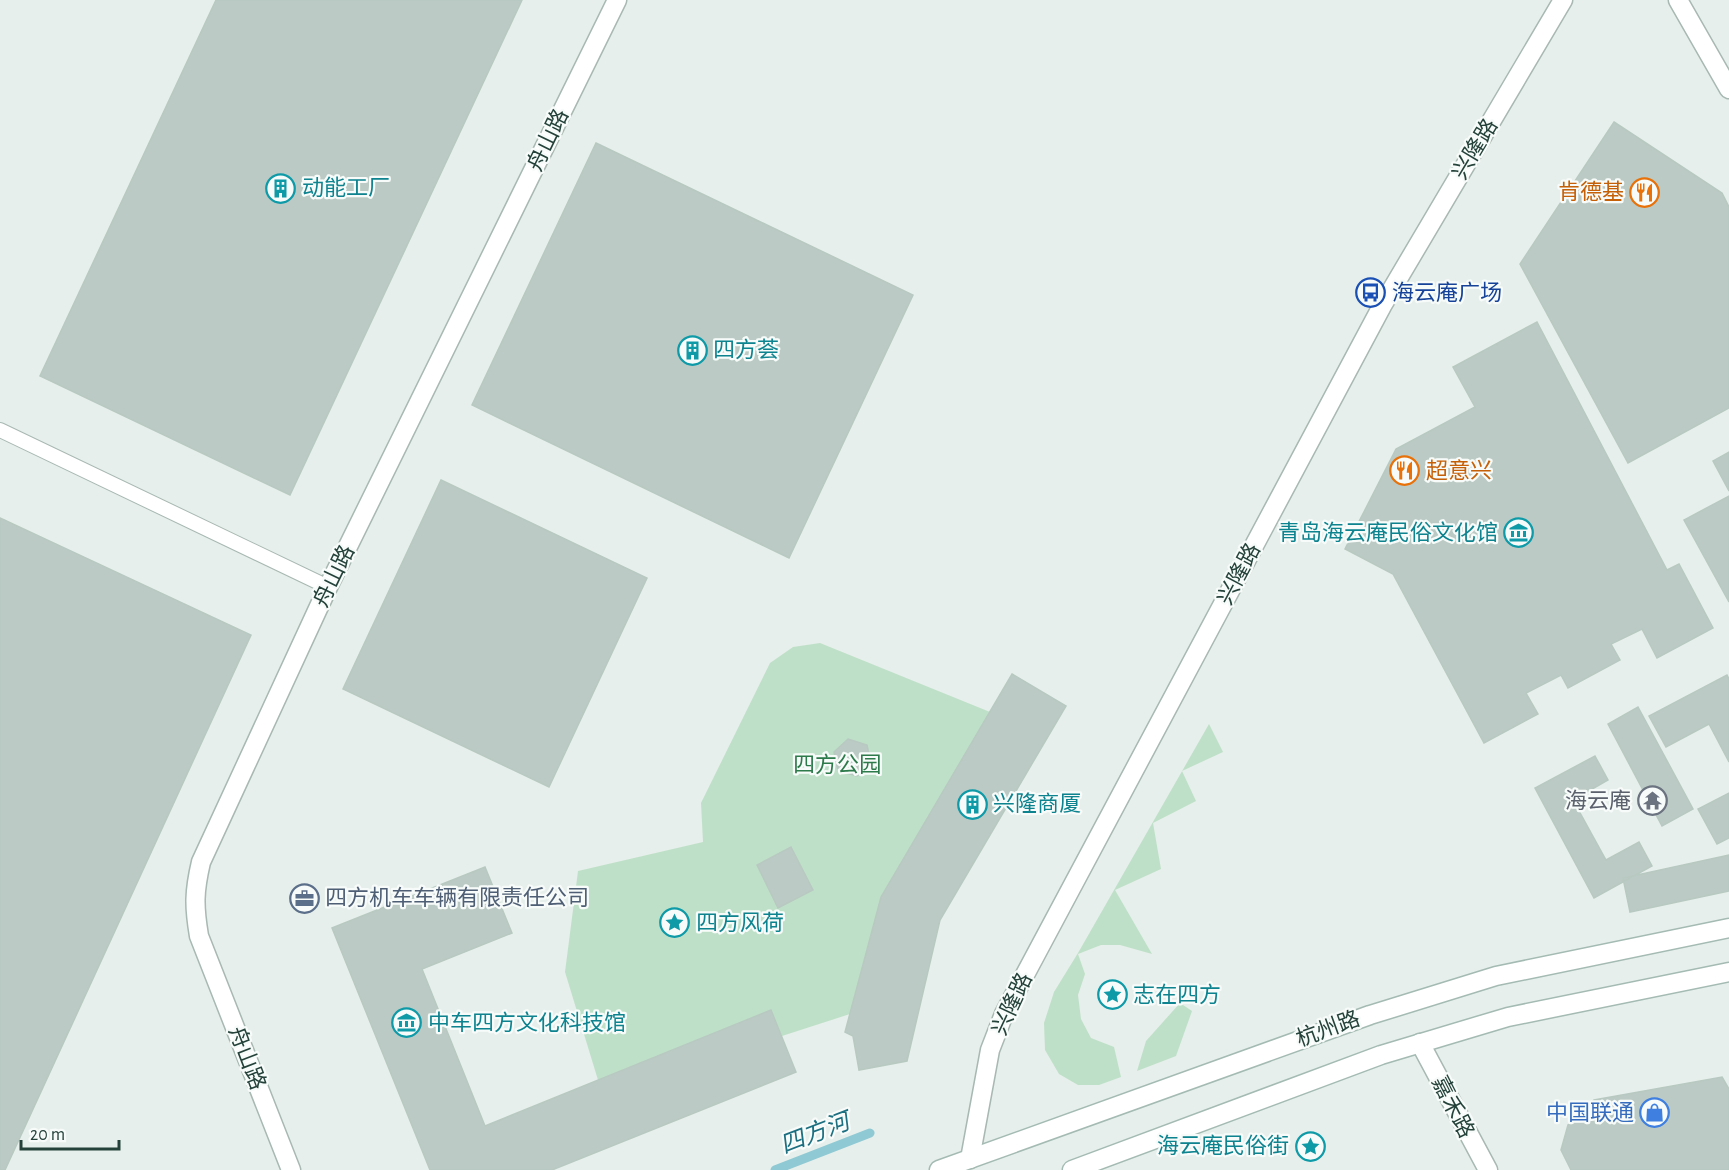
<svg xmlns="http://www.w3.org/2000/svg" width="1729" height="1170" font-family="'Alegreya Sans','Noto Sans SC',sans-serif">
	<rect width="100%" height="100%" fill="#e6efeb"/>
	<path fill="#bfe0c8" d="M820 643 990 712 881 897 850 1014 782 1036 771 1011 598 1080 565 972 578 871 703 842 701 803 770 663 793 647Z
		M1209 724 1223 752 1182 771 1196 801 1153 823 1161 869 1115 890 1152 954 1120 945H1101L1078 954 1085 974 1078 995 1081 1019 1091 1038 1114 1047 1121 1077 1099 1085H1078L1059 1074 1045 1050 1044 1023 1054 992 1078 953Z
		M1180 1003 1192 1011 1176 1056 1137 1071 1146 1041Z"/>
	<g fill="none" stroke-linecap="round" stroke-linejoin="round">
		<path stroke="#8ec9d4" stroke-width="9" d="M775 1170 870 1133"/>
	</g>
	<path fill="#bbcac4" stroke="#b8c9c2" stroke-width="1.5" d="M216 0H522L290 495 40 376Z
		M1614 122 1722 193 1729 207V408L1628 463 1520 264Z
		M596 143 913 295 789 558 472 405Z
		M1537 322 1667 570 1679 564 1713 628 1657 658 1642 629 1611 644 1620 660 1568 688 1561 675 1526 693 1538 714 1484 743 1393 574 1345 549 1396 449 1475 407 1453 367Z
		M1729 452V491L1713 461Z
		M441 480 647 578 549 787 343 689Z
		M1729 496V602L1684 520Z
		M0 518 251 635 5 1170H0Z
		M1012 674 1066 706 940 920 907 1061 859 1070 853 1036 845 1032 881 897Z
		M1727 675 1729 679V762L1709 724 1666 747 1649 716Z
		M1638 707 1693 809 1662 826 1608 724Z
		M848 739 867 745 871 763 857 776 838 771 834 752Z
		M1595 756 1608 780 1573 800 1606 860 1639 842 1652 866 1594 898 1535 788Z
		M1729 793V838L1717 844 1698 809Z
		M791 847 813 890 778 908 757 865Z
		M1729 855V891L1630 912 1623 878Z
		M485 867 512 933 422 969 485 1126 771 1010 796 1072 552 1170H430L332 928Z
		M1722 1077 1729 1089V1170H1571L1561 1150 1568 1125 1594 1100Z"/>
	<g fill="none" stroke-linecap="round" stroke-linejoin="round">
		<defs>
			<path id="service" d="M0 430 328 587"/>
			<path id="minor" d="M1678 0 1729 89
				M1420 1043 1488 1170
				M291 1170 199 936C194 906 194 892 201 862L328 587 617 0"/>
			<path id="tertiary" d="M970 1159 990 1050 1004 1014 1382 306 1563 0"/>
			<path id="secondary" d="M939 1170 1370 1015 1496 976 1729 928
				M1072 1170 1381 1055 1508 1017 1729 972"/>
		</defs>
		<use href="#service" stroke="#a8b8b2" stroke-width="16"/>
		<use href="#minor" stroke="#a8b8b2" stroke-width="21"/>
		<use href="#tertiary" stroke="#a8b8b2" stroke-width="21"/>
		<use href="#secondary" stroke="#a4bbb3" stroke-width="21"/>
		<use href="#service" stroke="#fff" stroke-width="14"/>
		<use href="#minor" stroke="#fff" stroke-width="18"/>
		<use href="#tertiary" stroke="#fff" stroke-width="18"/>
		<use href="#secondary" stroke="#fff" stroke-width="18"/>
	</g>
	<defs>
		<symbol id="building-ring" viewBox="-11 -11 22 22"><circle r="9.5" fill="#f7fbf9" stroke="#0f9aa8" stroke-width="1.5"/><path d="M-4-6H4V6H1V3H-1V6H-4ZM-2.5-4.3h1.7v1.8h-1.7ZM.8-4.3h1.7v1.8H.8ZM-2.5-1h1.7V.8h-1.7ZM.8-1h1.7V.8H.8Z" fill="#0f9aa8"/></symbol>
		<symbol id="restaurant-ring" viewBox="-11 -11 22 22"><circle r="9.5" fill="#f7fbf9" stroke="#e8710a" stroke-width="1.5"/><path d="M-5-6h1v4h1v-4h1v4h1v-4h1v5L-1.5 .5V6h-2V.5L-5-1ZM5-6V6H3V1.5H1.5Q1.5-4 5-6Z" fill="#e8710a"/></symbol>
		<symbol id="bus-ring" viewBox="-11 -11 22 22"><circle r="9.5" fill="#f7fbf9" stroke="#1a4fb4" stroke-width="1.5"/><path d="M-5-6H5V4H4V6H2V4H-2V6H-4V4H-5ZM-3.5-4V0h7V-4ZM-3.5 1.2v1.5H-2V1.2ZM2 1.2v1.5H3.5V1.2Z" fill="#1a4fb4"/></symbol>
		<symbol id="museum-ring" viewBox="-11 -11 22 22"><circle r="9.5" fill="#f7fbf9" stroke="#0f9aa8" stroke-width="1.5"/><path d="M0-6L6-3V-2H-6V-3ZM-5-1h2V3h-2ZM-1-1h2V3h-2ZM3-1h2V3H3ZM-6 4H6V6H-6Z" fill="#0f9aa8"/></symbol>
		<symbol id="temple-ring" viewBox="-11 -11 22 22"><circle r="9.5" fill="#f7fbf9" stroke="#6b7280" stroke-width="1.5"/><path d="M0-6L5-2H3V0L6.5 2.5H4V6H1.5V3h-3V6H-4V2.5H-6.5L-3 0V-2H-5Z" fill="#6b7280"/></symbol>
		<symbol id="office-ring" viewBox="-11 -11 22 22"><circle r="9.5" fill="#f7fbf9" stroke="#5c6f8a" stroke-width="1.5"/><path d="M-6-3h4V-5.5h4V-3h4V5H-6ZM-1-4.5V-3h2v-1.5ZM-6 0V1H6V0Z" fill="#5c6f8a"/></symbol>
		<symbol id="sight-ring" viewBox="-11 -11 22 22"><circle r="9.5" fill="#f7fbf9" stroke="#0f9aa8" stroke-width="1.5"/><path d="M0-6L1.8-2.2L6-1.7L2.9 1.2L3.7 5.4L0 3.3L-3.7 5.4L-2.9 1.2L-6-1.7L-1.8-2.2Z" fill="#0f9aa8"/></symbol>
		<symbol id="shop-ring" viewBox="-11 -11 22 22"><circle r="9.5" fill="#f7fbf9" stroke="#3f7fe0" stroke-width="1.5"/><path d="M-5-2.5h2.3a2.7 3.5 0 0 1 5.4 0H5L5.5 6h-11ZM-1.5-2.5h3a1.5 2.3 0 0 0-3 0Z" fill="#3f7fe0"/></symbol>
	</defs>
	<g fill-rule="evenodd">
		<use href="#building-ring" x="264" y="172" width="33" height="33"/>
		<use href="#restaurant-ring" x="1628" y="176" width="33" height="33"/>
		<use href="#bus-ring" x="1354" y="276" width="33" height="33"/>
		<use href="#building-ring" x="676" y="334" width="33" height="33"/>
		<use href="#restaurant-ring" x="1388" y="454" width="33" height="33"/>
		<use href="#museum-ring" x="1502" y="516" width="33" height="33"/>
		<use href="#temple-ring" x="1636" y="784" width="33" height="33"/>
		<use href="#building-ring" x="956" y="788" width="33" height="33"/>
		<use href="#office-ring" x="288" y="882" width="33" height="33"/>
		<use href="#sight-ring" x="658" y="906" width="33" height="33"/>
		<use href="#sight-ring" x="1096" y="978" width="33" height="33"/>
		<use href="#museum-ring" x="390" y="1006" width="33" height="33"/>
		<use href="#shop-ring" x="1638" y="1096" width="33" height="33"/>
		<use href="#sight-ring" x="1294" y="1130" width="33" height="33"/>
	</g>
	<g text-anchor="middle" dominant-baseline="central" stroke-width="4.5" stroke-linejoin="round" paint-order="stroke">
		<g font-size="22" fill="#24423a" stroke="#f7fbf9">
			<text transform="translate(548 140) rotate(-64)">舟山路</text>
			<text transform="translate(1475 149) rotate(-59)">兴隆路</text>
			<text transform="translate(1239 574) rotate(-62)">兴隆路</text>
			<text transform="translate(334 576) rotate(-64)">舟山路</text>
			<text transform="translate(1012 1004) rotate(-65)">兴隆路</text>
			<text transform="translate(1328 1029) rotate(-20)">杭州路</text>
			<text transform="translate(247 1058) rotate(69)">舟山路</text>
			<text transform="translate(1453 1107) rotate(63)">嘉禾路</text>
		</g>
		<g font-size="22" fill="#0d838f" stroke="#f7fbf9" text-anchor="start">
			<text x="302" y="188">动能工厂</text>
			<text x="713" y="350">四方荟</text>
			<text x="1498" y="533" text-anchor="end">青岛海云庵民俗文化馆</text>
			<text x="993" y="804">兴隆商厦</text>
			<text x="696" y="923">四方风荷</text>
			<text x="1133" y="995">志在四方</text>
			<text x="428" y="1023">中车四方文化科技馆</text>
			<text x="1289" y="1146" text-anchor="end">海云庵民俗街</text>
		</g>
		<g font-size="22" fill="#c56008" stroke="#f7fbf9" text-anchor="end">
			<text x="1624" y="192">肯德基</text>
			<text x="1426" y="471" text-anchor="start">超意兴</text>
		</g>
		<g font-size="22" fill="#164399" stroke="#f7fbf9" text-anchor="start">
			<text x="1392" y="293">海云庵广场</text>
		</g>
		<g font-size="22" fill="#2d7a4b" stroke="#f7fbf9">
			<text x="837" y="765">四方公园</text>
		</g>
		<g font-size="22" fill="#5b616d" stroke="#f7fbf9" text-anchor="end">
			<text x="1631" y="801">海云庵</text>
		</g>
		<g font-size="22" fill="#4e5e75" stroke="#f7fbf9" text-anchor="start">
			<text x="325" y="898">四方机车车辆有限责任公司</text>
		</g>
		<g font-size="22" fill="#366cbe" stroke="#f7fbf9" text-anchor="end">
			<text x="1634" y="1113">中国联通</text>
		</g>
		<g font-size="24" font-style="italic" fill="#1c6f80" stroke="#f7fbf9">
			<text transform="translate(815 1134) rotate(-21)">四方河</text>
		</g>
	</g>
	<path d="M21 1140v9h98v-9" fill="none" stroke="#24423a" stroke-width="3"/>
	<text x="30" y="1140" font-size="18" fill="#24423a" stroke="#f7fbf9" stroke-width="4.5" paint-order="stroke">20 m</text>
</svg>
